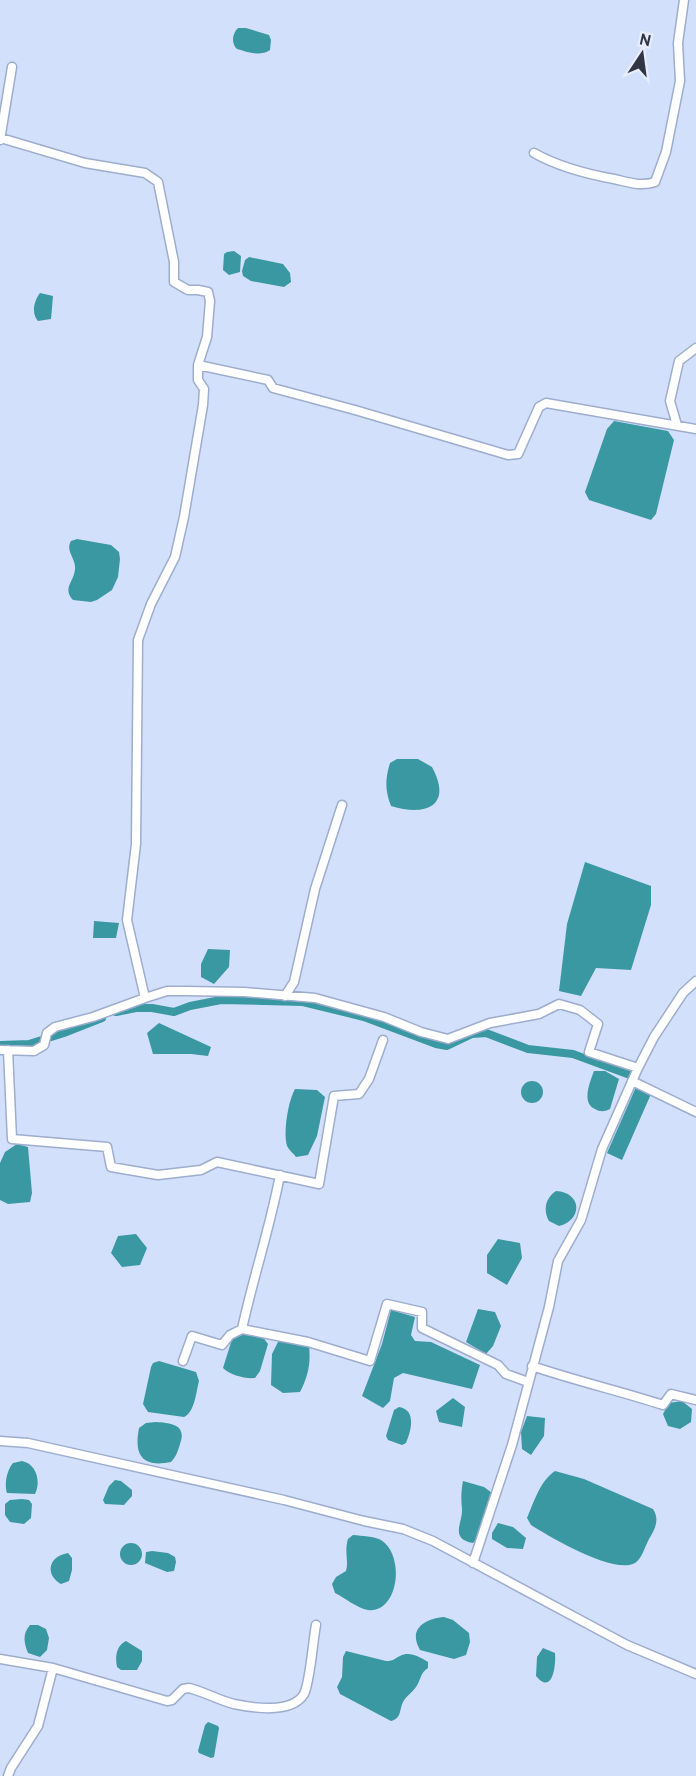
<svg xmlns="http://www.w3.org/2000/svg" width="696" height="1776" font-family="Overpass,sans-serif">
	<rect width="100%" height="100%" fill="#d3e0fc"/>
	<path fill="#3a98a2" d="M238 28H246L269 35 271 40 270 50C260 57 247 52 237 49 231 43 232 34 238 28Z
		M234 251 241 256 240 272 229 275 223 270 224 254 227 252Z
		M249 257 283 264 290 273 291 282 284 287 251 281 243 276 242 271 245 260Z
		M40 293 53 296 51 319 38 321C31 313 34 301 40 293Z
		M614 421 668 431 674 440 656 514 651 520 589 500 585 492 607 429Z
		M77 539 111 545 119 552 120 559 118 577 112 590 97 600 91 602 73 600C62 588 74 582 75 569 76 558 65 551 71 541Z
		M397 759H418L432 767C453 806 426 817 391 806 385 791 385 779 390 763Z
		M585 862 651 886V905L631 970 596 968 581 996 559 991 567 924Z
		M94 921 119 923 116 938H93Z
		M208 949 230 950 229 967 214 984 201 977V964Z
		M159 1023 211 1047 208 1056 191 1054H153L147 1033Z
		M594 1071H605L619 1079 610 1109C604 1112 600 1112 595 1109 581 1103 590 1082 594 1071Z
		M521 1092a11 11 0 1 1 22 0a11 11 0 1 1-22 0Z
		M636 1087 651 1094 622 1160 607 1153Z
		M295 1089 317 1090 325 1097 317 1136 308 1155 296 1157C294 1154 289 1150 287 1146 283 1133 288 1101 295 1089Z
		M17 1144 28 1147 32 1193 30 1202 8 1204 0 1200V1163L5 1152Z
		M556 1191C581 1192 584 1219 559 1226L549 1221C543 1211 545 1198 556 1191Z
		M136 1234 147 1248 140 1265 122 1267 111 1253 118 1236Z
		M498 1239 520 1243 522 1258 507 1285 487 1273V1255Z
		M478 1309 495 1312 501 1326 493 1346 486 1354 466 1342Z
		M391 1310 415 1317 411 1335 415 1341 431 1342 480 1365 472 1389 403 1373 394 1378 390 1401 383 1408 362 1396 382 1344Z
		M241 1331 262 1336 268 1344 260 1371 255 1378C245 1379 230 1375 223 1368L233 1336Z
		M278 1342H295L309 1345C311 1364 308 1376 300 1392L283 1393 271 1385 272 1354Z
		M159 1361 196 1372 199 1381C196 1392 195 1412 184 1417L148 1412 143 1404 151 1367 153 1363Z
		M453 1398 465 1407 462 1427 439 1422 436 1411Z
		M682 1401 692 1409 691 1422 680 1429 668 1426 663 1414 669 1403Z
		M399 1407C417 1410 411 1431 406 1443L402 1445 388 1440 386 1436 394 1410Z
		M527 1416 545 1418 544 1436 531 1455 522 1449 521 1432Z
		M156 1422C172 1423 187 1425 180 1444 178 1451 176 1457 171 1462 141 1468 134 1454 139 1428L146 1423Z
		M22 1461C37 1464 41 1482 35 1494L7 1493C4 1484 7 1470 13 1463Z
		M555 1471 584 1479 653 1509C660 1520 655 1529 649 1539 645 1546 642 1559 635 1563 614 1575 550 1537 531 1525L527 1518C534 1502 540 1481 555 1471Z
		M115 1480 121 1481 132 1490V1496L124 1505 105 1504 103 1500 109 1486Z
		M463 1481 484 1487 492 1493 478 1538 473 1543C449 1539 463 1522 462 1509 461 1499 461 1492 463 1481Z
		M22 1499 29 1500 32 1504 31 1518 24 1524 10 1522 5 1515V1504L10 1500Z
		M498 1523 513 1527 526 1538 523 1549 507 1548 492 1539V1533Z
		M353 1535C362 1536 374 1536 381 1540 406 1556 398 1614 368 1610 357 1608 345 1598 335 1593L332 1584 336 1577 346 1571C349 1561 344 1552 348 1539Z
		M120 1554a11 11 0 1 1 22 0a11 11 0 1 1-22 0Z
		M152 1551 168 1553 175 1557 176 1562 174 1571 167 1572 145 1563 146 1552Z
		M68 1553 72 1558V1570L69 1581 61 1584C44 1574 49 1556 68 1553Z
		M444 1617 453 1620 469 1633 470 1642 466 1655 454 1659 420 1650C408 1629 424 1619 444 1617Z
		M30 1625H38L46 1629 49 1638 47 1650 40 1657 28 1653C24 1643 22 1634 30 1625Z
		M126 1641 142 1651V1661L137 1670H121L117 1667C115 1657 116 1646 126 1641Z
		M543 1648 555 1653C556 1665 553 1696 536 1676L537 1657Z
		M346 1651 386 1661C393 1661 394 1659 400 1656 410 1651 419 1657 428 1662V1668C420 1673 421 1680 416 1687 412 1693 406 1696 403 1702 399 1710 402 1718 391 1721L340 1694 337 1687 342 1677 343 1657Z
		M208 1722 218 1726 219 1728 214 1757 211 1758 199 1753 198 1751 205 1725Z"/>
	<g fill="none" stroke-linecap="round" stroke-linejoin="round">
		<path stroke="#3a98a2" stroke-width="8" d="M116 1012 136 1008H152L174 1012 190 1006 221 1000 303 1002 364 1017 436 1044 447 1046 472 1034 486 1033 528 1049 573 1054 630 1075
			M0 1045 29 1044 64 1033 102 1018"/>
		<defs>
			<path id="minor" d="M0 140 12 67
				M534 153C559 167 586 174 614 179 628 182 641 187 655 182L666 152 680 81 678 43 684 0
				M198 365 268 380 273 388 355 410 508 455 518 454 539 407 546 403 696 429
				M677 425 670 401 679 361 696 348
				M285 996 294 982 315 889 342 805
				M145 998 167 991H185L244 992 315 998 384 1017 421 1032 448 1039 490 1023 539 1014 559 1004 580 1010 598 1024 589 1052 638 1068
				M0 1050 34 1051 44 1045 47 1033 55 1027 93 1017 145 998 127 920 136 844 138 640 151 604 175 557 184 517 203 405 204 389 198 380V365L207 337 210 301 208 292 198 290H188L174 282V262L158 182 145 173 85 163 1 138
				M8 1050 12 1139 107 1147 111 1167 158 1175 201 1170 217 1162 319 1184 334 1096 359 1094 369 1079 383 1040
				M632 1081 696 1112
				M242 1329 308 1342 370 1361 387 1304 422 1312V1328L498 1365 506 1374 528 1382
				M183 1361 192 1336 222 1345 230 1335 242 1329C253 1278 270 1228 280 1175
				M532 1366C576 1381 620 1391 663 1405L671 1394 696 1400
				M0 1441 28 1443 284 1500 364 1521 403 1529 433 1541 627 1645 696 1674
				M473 1563 512 1445 549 1307 558 1261 581 1220 602 1149 638 1068 654 1037 683 993 696 981
				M0 1659 53 1668 167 1701 172 1700 183 1689 189 1688C205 1692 218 1700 234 1704 253 1708 292 1714 304 1694 310 1683 313 1640 316 1625
				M8 1776 11 1768 38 1726 53 1668"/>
		</defs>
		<use href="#minor" stroke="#9eadce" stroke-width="11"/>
		<use href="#minor" stroke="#fff" stroke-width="8"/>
	</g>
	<g transform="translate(642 54) rotate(13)" stroke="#e6edfb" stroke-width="4.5" paint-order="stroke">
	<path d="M0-4.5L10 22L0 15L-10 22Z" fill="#303644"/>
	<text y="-9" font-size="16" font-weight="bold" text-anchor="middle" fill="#303644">N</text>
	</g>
</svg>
